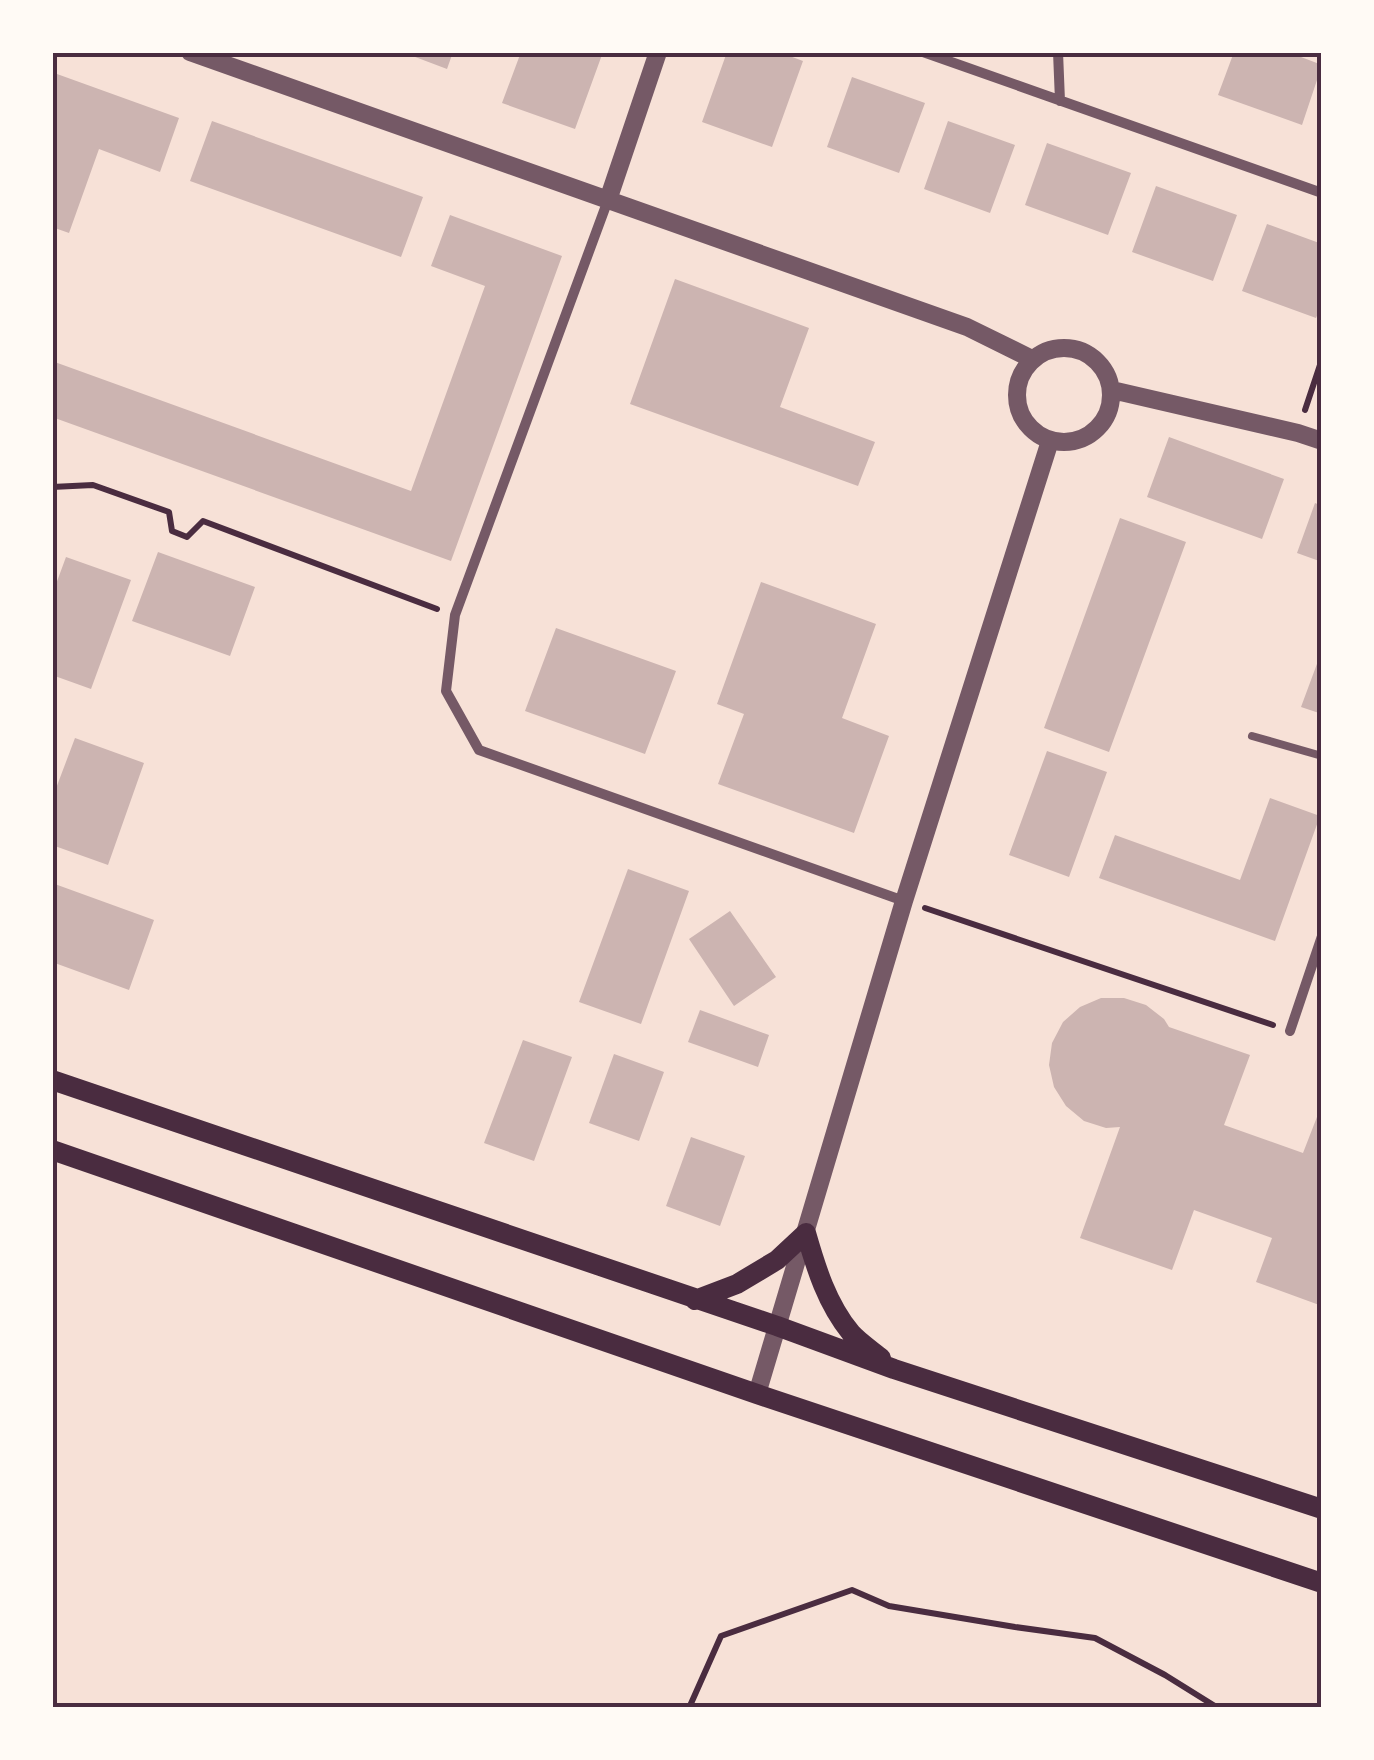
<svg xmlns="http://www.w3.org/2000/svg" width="1374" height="1760" font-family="'Nunito Sans',sans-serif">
	<rect width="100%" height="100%" fill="#f7e1d7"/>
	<path fill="#ccb4b1" d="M402 52H453L447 69Z
		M521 52H603L575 129 502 103Z
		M727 52H779L803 61 772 147 702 122Z
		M1234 52H1288L1322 65 1302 125 1218 95Z
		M57 74 179 118 160 172 99 149 69 233 52 227V86Z
		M852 77 925 103 899 173 827 147Z
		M212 121 423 197 401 257 190 181Z
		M948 121 1015 145 990 213 924 189Z
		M1047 143 1131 173 1108 235 1025 205Z
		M1156 186 1237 215 1213 281 1132 252Z
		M450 215 562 256 451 561 52 417V361L411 491 485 286 431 266Z
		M1267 224 1322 244V304L1316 318 1242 291Z
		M675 279 809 328 780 407 875 442 858 486 630 404Z
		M1169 437 1284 479 1262 539 1147 497Z
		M1315 503 1322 506V562L1297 553Z
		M1120 518 1186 542 1109 752 1044 728Z
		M158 552 255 587 230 656 132 621Z
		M66 557 131 580 91 689 52 675V595Z
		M761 582 876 624 842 718 889 736 854 833 718 784 744 714 717 704Z
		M556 628 676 671 645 754 525 711Z
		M1321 653H1322V714L1301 707Z
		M75 738 144 763 108 865 52 845V799Z
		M1047 751 1107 772 1069 877 1009 855Z
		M1270 798 1320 816 1275 941 1099 878 1115 835 1240 880Z
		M628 869 689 891 641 1024 579 1002Z
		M52 883 154 920 129 990 52 962Z
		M730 911 776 977 734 1006 689 939Z
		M1101 998H1124L1146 1005 1164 1019 1169 1027 1250 1055 1224 1125 1303 1153 1322 1104V1306L1256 1282 1272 1238 1194 1210 1172 1270 1080 1238 1120 1127 1106 1128 1084 1121 1066 1106 1054 1087 1049 1065 1052 1043 1063 1022 1080 1007Z
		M700 1010 769 1035 758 1067 688 1042Z
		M523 1040 572 1057 534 1161 484 1143Z
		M614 1054 664 1072 639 1141 589 1123Z
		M691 1137 745 1156 720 1226 666 1206Z"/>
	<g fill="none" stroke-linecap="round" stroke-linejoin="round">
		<path stroke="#4a2c40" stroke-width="6" d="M1305 410 1322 359
			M52 487 93 485 169 512 172 531 187 537 203 521 437 609
			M925 908 1273 1025
			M689 1708 721 1636 852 1590 889 1606 1015 1627 1095 1638 1165 1675 1218 1708"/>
		<path stroke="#755966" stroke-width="8" d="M1252 736 1322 756"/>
		<path stroke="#755966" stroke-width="10" d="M923 52 1322 193
			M1058 52 1060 101
			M608 200 455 615 446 691 479 750 904 901
			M1290 1031 1322 936"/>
		<path stroke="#755966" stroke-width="18" d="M190 52 967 327 1032 359
			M608 200 658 52
			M1017 395a47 47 0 1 1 94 0a47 47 0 1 1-94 0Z
			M1112 390 1298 433 1322 441
			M757 1394 904 901 1050 441"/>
		<path stroke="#4a2c40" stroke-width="20" d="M52 1080 777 1326 894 1369 1322 1509
			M52 1150 757 1394 1322 1583
			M695 1300 737 1284 777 1260 806 1233C816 1268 827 1304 851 1333 859 1342 871 1350 881 1358"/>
	</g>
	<rect width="1374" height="1760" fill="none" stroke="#fffaf5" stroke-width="110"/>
	<rect x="55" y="55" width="1264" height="1650" fill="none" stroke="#4a2c40" stroke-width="4"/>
</svg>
